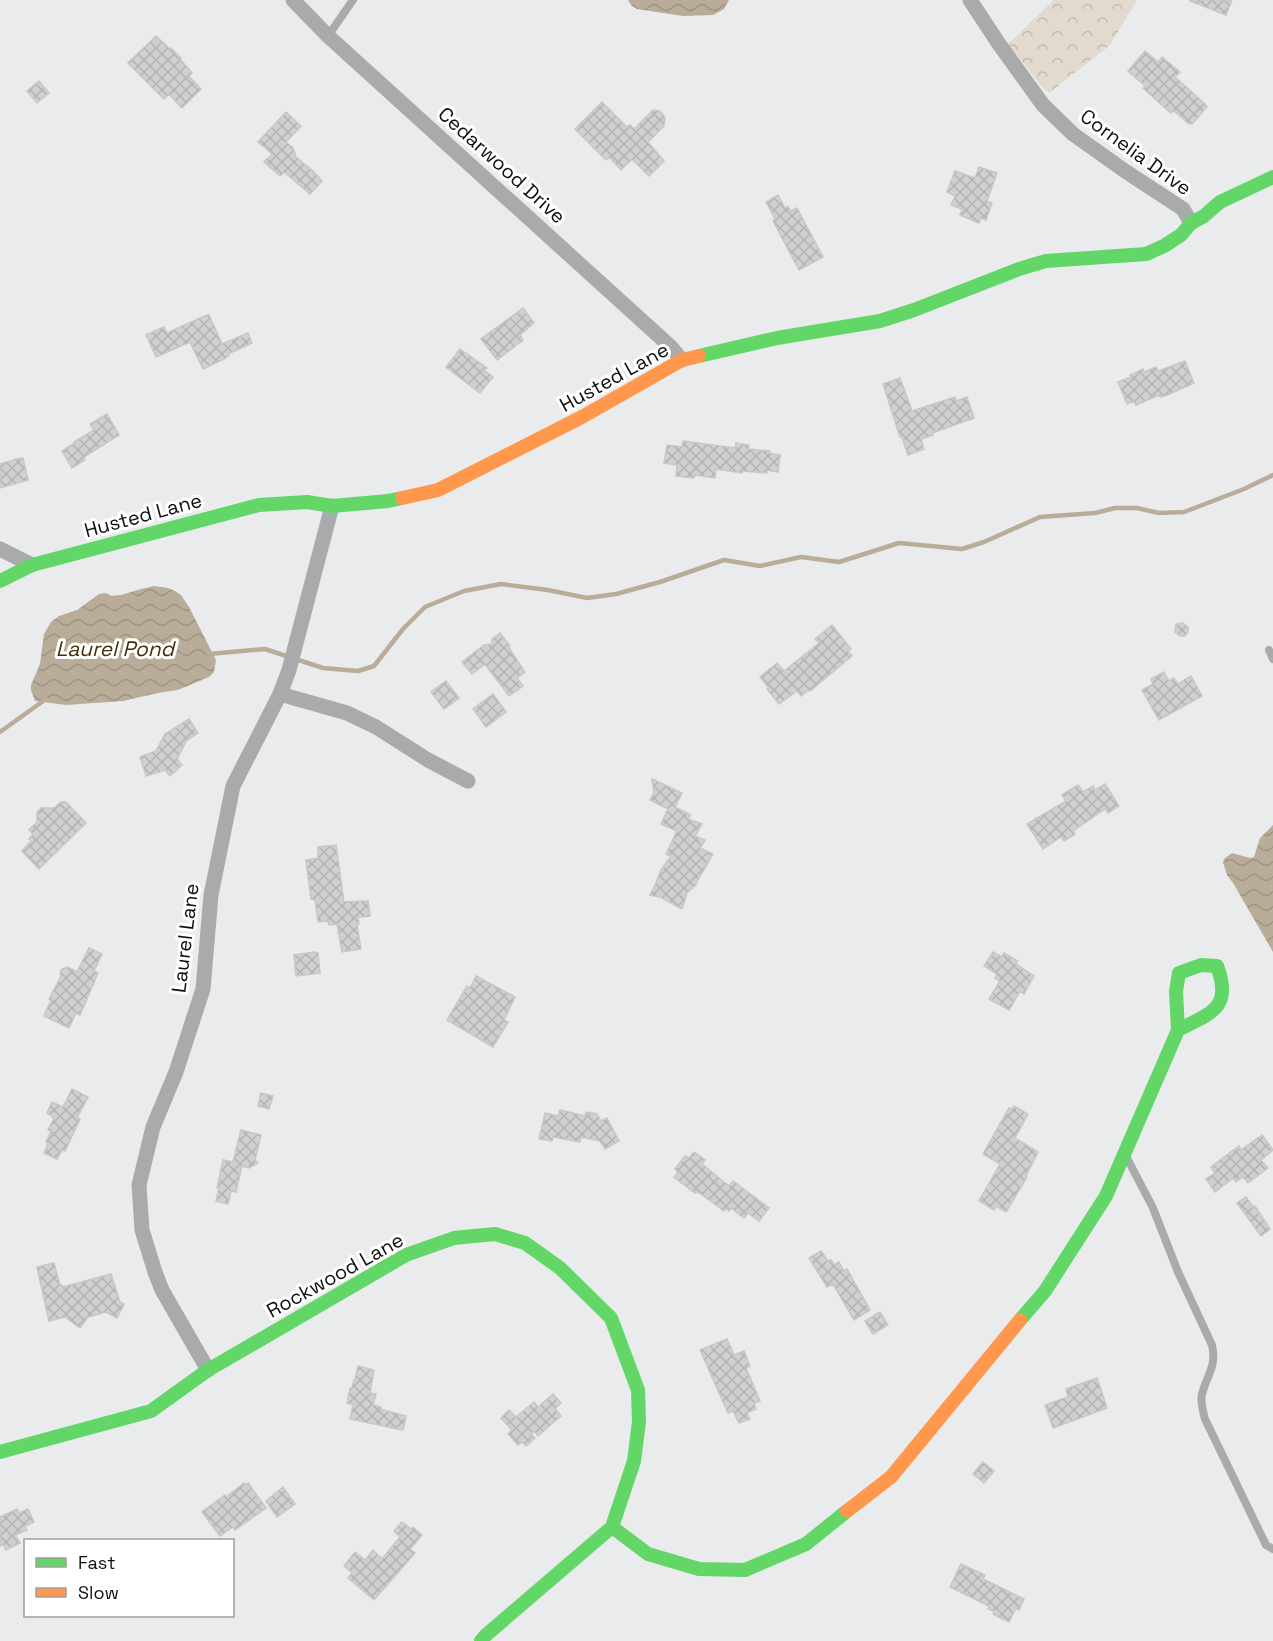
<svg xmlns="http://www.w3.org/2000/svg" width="1273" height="1641" font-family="'Space Grotesk',sans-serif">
	<defs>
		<pattern id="park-crowns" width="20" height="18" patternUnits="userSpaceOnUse" patternTransform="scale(1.5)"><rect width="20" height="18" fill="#e2dace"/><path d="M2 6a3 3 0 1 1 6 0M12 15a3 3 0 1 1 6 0" fill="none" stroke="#c1bab0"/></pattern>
		<pattern id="water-waves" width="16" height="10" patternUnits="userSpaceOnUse" patternTransform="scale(1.5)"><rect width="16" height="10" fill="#b9ad9a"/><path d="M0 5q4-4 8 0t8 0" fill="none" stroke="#9e9484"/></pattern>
		<pattern id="building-cross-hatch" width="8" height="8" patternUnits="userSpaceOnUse" patternTransform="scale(1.5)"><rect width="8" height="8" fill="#cfd1d1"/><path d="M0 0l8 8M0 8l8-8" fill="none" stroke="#b1b2b2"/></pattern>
	</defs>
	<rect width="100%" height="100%" fill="#e9ebec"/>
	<path fill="url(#park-crowns)" d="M1054 0H1137L1110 45 1049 93 1039 83 1008 44Z"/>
	<path fill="url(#water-waves)" d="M628 0H729L724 9 713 15 683 16 637 9 632 6Z
		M154 586 168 588 175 591 181 595 189 607 216 660 214 672 209 677 178 690 158 693 123 701 66 705 35 701 31 690V685L40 664 44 634 51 622 59 616 77 610 99 594 106 593 112 596 121 595 141 589Z
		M1273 825V952L1233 883 1227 875 1223 862 1225 858 1232 853 1250 858 1254 857 1260 838Z"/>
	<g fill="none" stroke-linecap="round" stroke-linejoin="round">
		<path stroke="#b9ad9a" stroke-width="4.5" d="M209 654 265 649 323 668 358 671 374 666 403 629 425 607 464 591 501 584 548 590 587 598 616 594 660 582 724 560 760 566 801 557 839 562 899 543 962 549 984 542 1040 517 1095 513 1115 508H1137L1159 513 1184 512 1244 489 1273 475
			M0 732 46 699"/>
	</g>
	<path fill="url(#building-cross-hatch)" stroke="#c6c8c8" stroke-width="1.5" d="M1190 0H1232L1226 15 1190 1Z
		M156 36 170 49 171 48 181 58 180 59 192 73 189 76 201 89 182 108 169 94 164 99 128 63Z
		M1145 51 1158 62 1162 57 1180 72 1175 77 1206 105 1207 107 1192 124 1190 123 1189 124 1173 110 1171 113 1163 106 1143 88 1145 86 1128 71Z
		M39 81 49 93 37 103 27 91Z
		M602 102 627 127 630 125 634 129 653 110 660 111 665 117 664 126 648 142 664 161 649 176 632 159 621 170 609 157 606 160 575 129Z
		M286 112 301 126 286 142 293 148 296 157 313 171 322 181 310 194 284 172 280 176 264 162 272 154 258 142Z
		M979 167 997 173 987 201 992 203 986 220 981 218 979 223 960 215 962 209 951 205 955 196 947 192 955 171 975 178Z
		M778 195 785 208 788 207 791 211 797 208 823 257 799 270 773 221 775 219 766 202Z
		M523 308 534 323 520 335 523 340 497 360 481 339Z
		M207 315H209L222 344 248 333 252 343 228 354 229 356 226 357V358L203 369 190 342 156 357 146 335 164 327 167 333Z
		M460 349 487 368 484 370 493 377 480 393 446 367Z
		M1185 361 1194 383 1167 395 1160 397 1159 395 1136 405 1134 401 1127 404 1118 382 1131 377 1130 375 1143 369 1144 372 1156 367 1158 371Z
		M900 378 912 411 955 397 956 401 967 397 974 418 932 433 933 435 921 439 924 449 908 455 902 437H900L883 384Z
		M107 414 119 435 84 457 85 460 72 468 62 451 75 443 74 442 94 430 90 424Z
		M683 441 735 448 736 443 749 445 748 449 770 451 769 453 780 455 778 472 767 470V473L742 471V473L716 469 715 478 695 475 694 478 676 476 677 465 664 463 667 445 682 447Z
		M20 458 21 459 23 458 28 480 0 488V464Z
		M1183 623 1188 627V632L1185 636H1180L1175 632 1176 624Z
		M832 625 851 649 848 651 852 656 810 691 809 690 801 696 797 691 779 704 767 689 769 688 760 677 777 663 784 671 819 643 815 639Z
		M500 633 510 646 509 648 525 672 517 678 523 686 509 696 485 664 472 674 462 662 484 645 492 644V639Z
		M1164 672 1169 681 1174 678 1178 684 1191 676 1202 696 1159 720 1142 690 1153 684 1151 679Z
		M446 681 459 698 444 709 431 692Z
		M493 694 506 712 486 727 473 709Z
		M189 719 198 733 187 740 177 759 182 765 170 776 165 770 146 776 140 757 156 751 165 734Z
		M652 779 682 793 675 807 691 815 688 819 702 824 695 836 705 840 700 848 713 854 696 883V885L687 893 682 909 662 898 650 895 656 883 661 870 671 856 666 854 677 831 661 824 668 809 650 800 654 793Z
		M1105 784 1119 806 1108 813 1105 809 1073 831 1075 834 1064 841 1061 837 1043 849 1027 824 1066 801 1062 795 1078 785 1083 792 1093 786 1095 790Z
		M61 802H66L86 823 39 869 22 851 31 841 29 839 33 834 29 830 37 822V812L41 808H54Z
		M336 845 344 902 368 901 370 916 358 917 359 924 357 925 361 949 342 952 337 924 329 925 328 921 318 922 315 900 311 899 306 860 318 858V847Z
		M89 948 102 954 94 971 98 973 80 1015 76 1013 69 1028 44 1016 51 1000 49 999 61 976 60 973 62 969 68 967 77 972Z
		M315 952 318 953 320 973 296 976 294 955Z
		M993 952 1002 957 1004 953 1018 961 1016 964 1034 976 1024 994 1020 991 1009 1010 989 999 1000 981 995 978 997 974 984 966Z
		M476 976 515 997 504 1020 508 1022 493 1047 447 1020 467 986 470 988Z
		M72 1089 88 1097 77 1118 80 1119 65 1151 62 1150 57 1159 44 1153 48 1143 46 1142 51 1131 48 1130 54 1118 47 1113 52 1102 63 1107Z
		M261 1093 273 1096 269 1109 258 1106Z
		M1014 1106 1028 1114 1015 1138 1038 1152 1026 1176 1027 1177 1006 1212 996 1206 994 1210 979 1201 1000 1164 983 1154 1009 1108 1012 1109Z
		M560 1110 585 1116 586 1112 597 1114 601 1121 607 1118 619 1141 605 1149 600 1141 581 1137 580 1142 553 1137 552 1141 539 1139 545 1113 558 1116Z
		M241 1130 261 1135 255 1160 258 1163 249 1168 242 1166 236 1192 231 1191 228 1204 216 1201 219 1188H217L223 1160 233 1162Z
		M1262 1135 1273 1150 1261 1160 1268 1168 1248 1183 1243 1177 1236 1182 1233 1178 1215 1192 1206 1179 1215 1173 1211 1167 1239 1146 1241 1150Z
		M694 1152 705 1160 702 1164 729 1186 733 1181 769 1208 759 1221 748 1213 744 1218 731 1208 729 1211 726 1208 724 1211 701 1194 696 1191 695 1193 674 1177 678 1172 675 1169 685 1156 689 1158Z
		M1246 1197 1253 1207 1255 1206 1270 1229 1261 1236 1237 1203Z
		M821 1251 828 1261 831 1260 834 1265 839 1262 844 1271 847 1269 870 1310 854 1320 833 1284 827 1287 809 1258Z
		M54 1263 60 1285H62L63 1287 111 1274 120 1302 124 1304 117 1318 106 1312 88 1317 80 1328 65 1317 49 1321 37 1267Z
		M880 1312 888 1325 873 1334 865 1321Z
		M727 1339 734 1355 744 1351 750 1366 746 1368 760 1401 754 1403 756 1409 747 1413 750 1419 739 1423 733 1411 728 1413 700 1350Z
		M358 1366 374 1370 370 1393 376 1394 373 1405 381 1407 380 1409 406 1416 403 1430 350 1419 353 1405 347 1403 350 1388H352L354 1380H355Z
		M1097 1378 1107 1408 1053 1428 1045 1405 1068 1397 1066 1389Z
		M553 1394 561 1403 555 1409 561 1416 538 1436 534 1431 531 1434 535 1438 526 1446 522 1442 518 1445 508 1434 512 1430 501 1418 509 1410 516 1417 534 1402 538 1407Z
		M983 1462 994 1471 984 1483 973 1474Z
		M244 1483 246 1485 248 1483 266 1508 235 1530 233 1527 220 1536 202 1512 225 1495 226 1497Z
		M283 1487 295 1504 277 1517 266 1501Z
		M17 1509 19 1513 28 1509 34 1522 25 1526 27 1530 15 1535 20 1543 6 1550 3 1544 0 1546V1517Z
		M402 1522 411 1529 413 1527 422 1535 410 1549 415 1553 374 1600 348 1578 352 1573 344 1566 355 1552 365 1560 373 1550 382 1559 400 1537 394 1531Z
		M961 1564 985 1575 983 1579 1024 1599 1019 1610 1016 1608 1009 1622 993 1614 994 1611 988 1609 989 1606 950 1587Z"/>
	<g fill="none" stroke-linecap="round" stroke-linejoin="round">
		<path stroke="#a9aaab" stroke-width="8" d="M328 36 353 0
			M1269 650 1273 659
			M1127 1158 1153 1208 1178 1272 1212 1345C1217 1366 1207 1375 1202 1394 1200 1402 1203 1411 1205 1419L1266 1545 1273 1549"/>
		<path stroke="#a9aaab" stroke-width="15" d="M293 0 328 36 671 347 682 360
			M970 0 999 44 1043 105 1073 134 1125 171 1183 209 1191 223
			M0 549 32 565
			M280 694 347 713 376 727 428 760 468 781
			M208 1370 162 1290 155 1272 142 1230 139 1185 153 1127 176 1072 203 989 211 895 233 786 280 694 289 670 332 506"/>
		<path stroke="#63d668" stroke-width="14" d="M699 356 777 338 880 321 914 310 1019 269 1046 261 1146 254 1164 246 1181 235 1191 223 1204 216 1220 202 1273 177
			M0 581 32 565 259 505 307 502 332 506 388 501 402 498
			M1020 1320 1045 1291 1106 1196 1178 1030 1176 991 1179 973 1201 965 1217 966C1233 1008 1211 1013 1178 1030
			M0 1452 151 1411 208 1370 406 1255 454 1238 495 1234 525 1243 560 1268 611 1318 638 1390 639 1422 634 1461 612 1527
			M481 1641 486 1635 612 1527 648 1554 699 1569 745 1570 806 1544 847 1511"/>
		<path stroke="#ff974d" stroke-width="14" d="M402 498 438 490 582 417 682 360 699 356
			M847 1511 891 1477 1020 1320"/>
	</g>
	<g text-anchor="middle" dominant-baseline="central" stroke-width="6" stroke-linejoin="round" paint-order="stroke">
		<g font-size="20" fill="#0e0f0f" stroke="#fff">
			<text transform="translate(1136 152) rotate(36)">Cornelia Drive</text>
			<text transform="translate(502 165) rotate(42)">Cedarwood Drive</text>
			<text transform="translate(614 377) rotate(-29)">Husted Lane</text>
			<text transform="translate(143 515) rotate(-15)">Husted Lane</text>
			<text transform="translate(185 938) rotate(-83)">Laurel Lane</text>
			<text transform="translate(335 1275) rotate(-29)">Rockwood Lane</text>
		</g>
		<g font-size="21" font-style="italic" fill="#44300a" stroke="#fff">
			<text x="115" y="648">Laurel Pond</text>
		</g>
	</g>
	<rect x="24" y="1539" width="210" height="78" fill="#ffffff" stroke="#9f9f9f" stroke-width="1.5"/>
	<rect x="36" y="1558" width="30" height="9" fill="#63d668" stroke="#9f9f9f" stroke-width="1.5"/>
	<text x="78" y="1569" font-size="18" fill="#0e0f0f">Fast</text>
	<rect x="36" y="1588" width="30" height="9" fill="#ff974d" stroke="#9f9f9f" stroke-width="1.5"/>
	<text x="78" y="1599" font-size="18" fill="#0e0f0f">Slow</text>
</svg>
